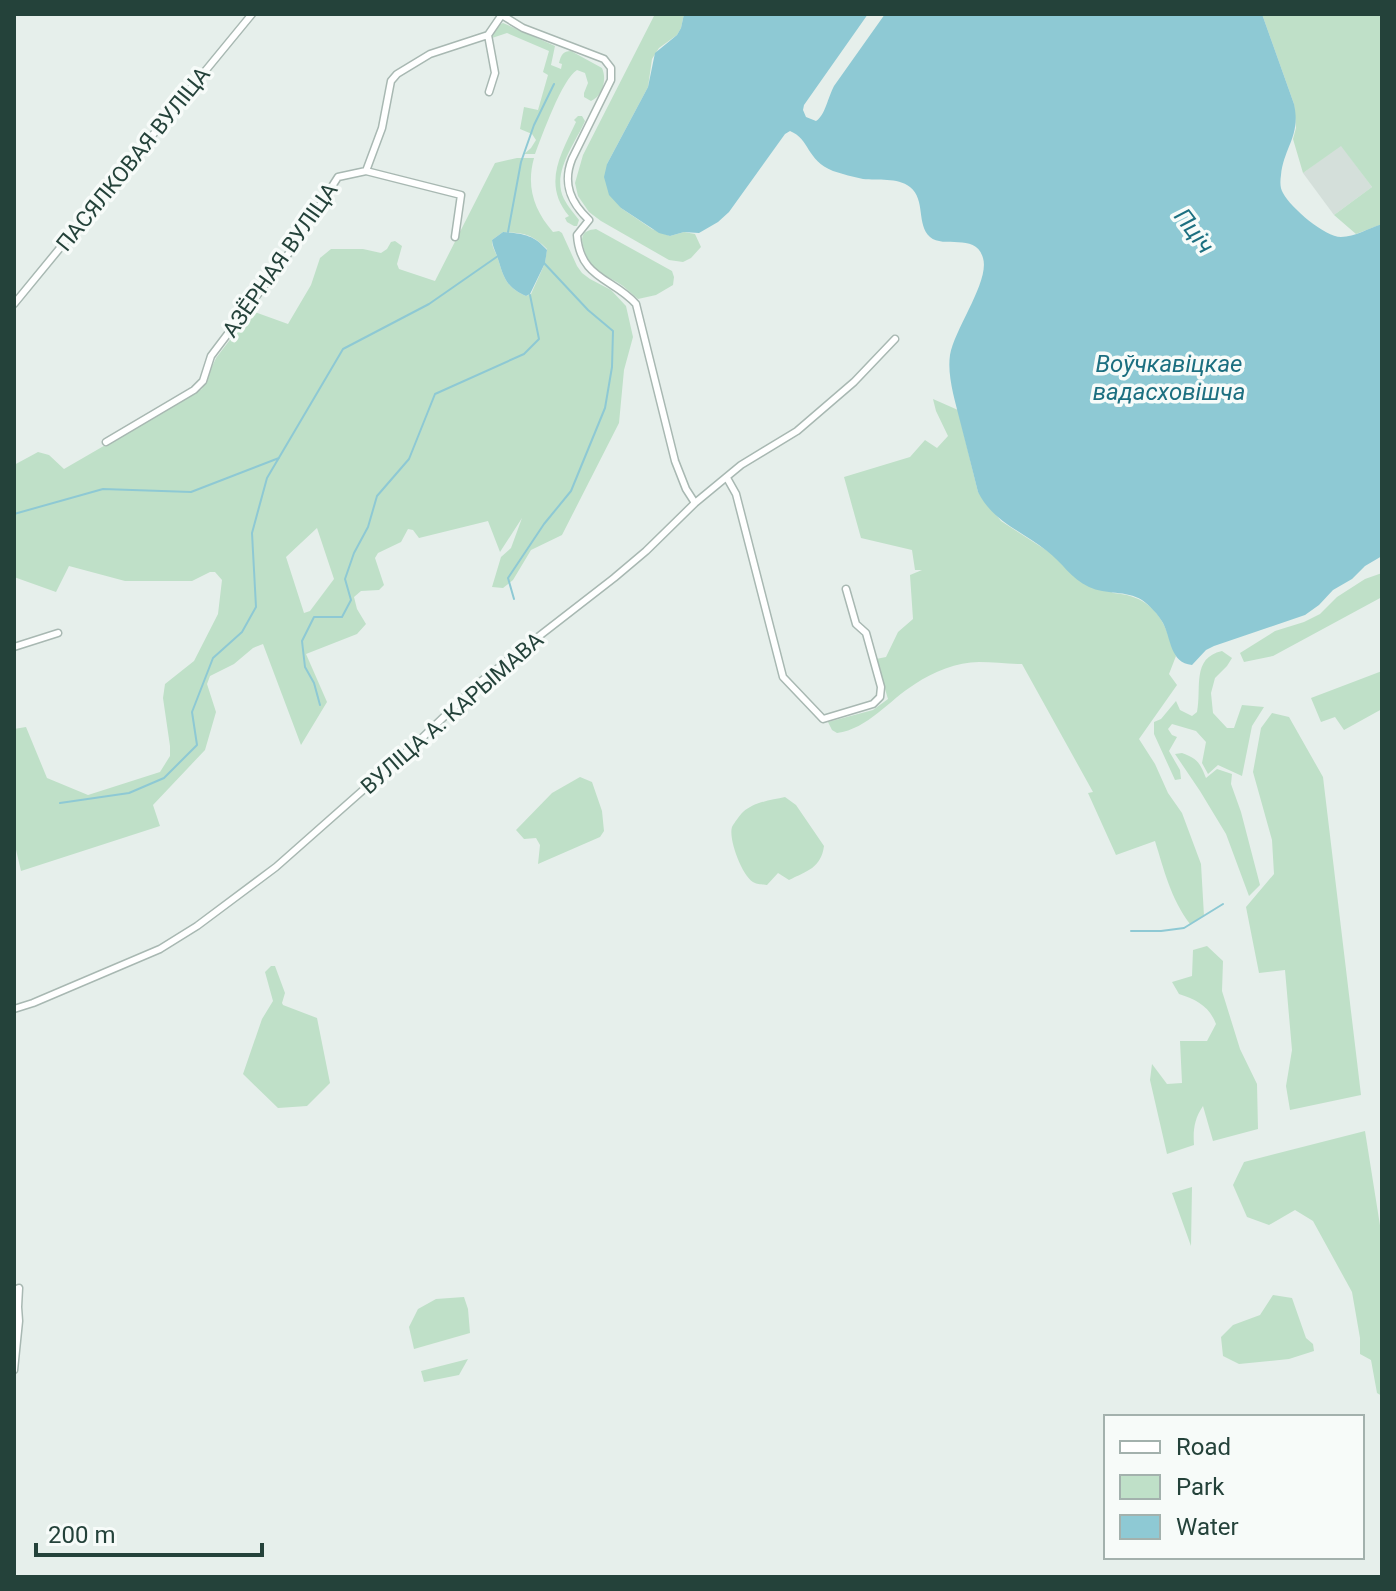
<svg xmlns="http://www.w3.org/2000/svg" width="1396" height="1591" font-family="Roboto,sans-serif">
	<rect width="100%" height="100%" fill="#e6efeb"/>
	<path fill="#d4dfda" d="M1341 145 1372 187 1334 215 1303 173Z"/>
	<path fill="#bfe0c8" fill-rule="evenodd" d="M655 14H684L681 28 677 35 659 48 652 59 648 87 607 164 621 208 652 229 670 236 684 232 695 234 701 247 691 258 683 262 669 260 601 221 589 212 578 196 575 183 583 155Z
		M1262 14H1382V224L1356 234 1334 215 1372 187 1341 146 1303 173 1293 139 1296 128 1294 104Z
		M503 23 555 46 551 65 561 69 562 64 559 63C561 55 563 51 571 51L602 68C607 79 603 96 591 101L584 97V93L588 83 585 73 577 70C562 79 542 136 535 154H524L531 148 536 140 532 134 520 129 524 107 538 110 548 75 543 72 549 51 507 33 492 38 496 26Z
		M578 116H582L585 121C575 144 551 173 564 199 568 207 574 213 579 220L577 226H574L567 222 565 218 569 216C542 184 561 154 576 122L574 120Z
		M517 158H534C526 187 534 210 553 232L559 231 562 233 577 266 582 273 590 279 611 290 626 306 633 337 624 370 619 423 562 535 531 550 513 580 503 588 492 587 501 557 511 548 522 518 500 552 488 521 419 538 413 530 408 529 401 542 378 553 375 558 384 585 379 590 361 591 354 597 357 609 366 624 357 634 306 654 327 702 301 745 263 644 253 648 234 664 210 676 207 684 216 712 205 750 153 805 160 826 21 871 14 841V729L26 727 47 778 88 795 160 772 170 756V746L163 698 165 684 194 661 218 614 222 580 215 572H210L192 581H125L69 566 56 592 14 577V465L38 452 49 455 64 469 202 389 216 358 252 311 288 324 311 285 320 258 331 249H363L381 253 387 249 391 242 395 241 402 246 397 264 399 269 435 281 495 163ZM503 232C524 233 532 234 547 249L545 263 531 294 526 296C506 287 504 278 498 259 496 252 492 248 492 240ZM317 528 334 579 310 611 304 613 286 557Z
		M596 229 672 271 674 277 673 285 656 295 638 299C633 295 628 290 623 286 606 274 593 274 585 252 584 249 582 243 582 239 583 231 589 230 596 229Z
		M933 399 958 410 978 492 1001 521 1113 593C1139 595 1157 606 1167 632 1170 640 1172 648 1176 656L1169 674 1177 685 1139 739 1155 764 1168 793 1182 813 1201 864 1204 916 1190 924C1171 899 1164 870 1155 841L1116 855 1088 793 1093 792 1022 664C1008 664 993 662 979 662 957 662 933 672 915 684 889 700 868 729 837 733L832 730 828 722 873 710 888 699 876 659 886 657 898 632 913 619 910 575 922 570H915L912 550 861 538 844 477 910 457 925 440 937 448 948 436 936 411Z
		M1382 573V597L1273 656 1244 662 1240 653 1275 631 1304 622 1320 614 1337 597 1365 579Z
		M1222 651 1232 658 1227 666 1215 678 1211 693 1213 713 1227 728H1234L1242 705 1264 707 1252 726 1242 776 1218 765 1208 774 1202 763 1206 742 1196 731 1172 724 1168 729 1172 735 1177 737 1169 751 1180 770 1181 779 1175 780 1154 734V722L1161 719 1176 701 1180 710 1192 716 1197 712C1202 688 1191 658 1222 651Z
		M1382 671V709L1344 730 1335 717 1321 722 1311 698Z
		M1272 713 1289 717 1323 777 1361 1095 1290 1110 1286 1086 1292 1050 1285 970 1259 973 1246 907 1274 874 1272 840 1253 772 1261 728Z
		M1182 753C1198 759 1200 763 1206 778L1217 769 1232 774 1231 784 1241 812 1260 885 1249 896 1226 834 1200 791 1175 754Z
		M580 777 592 782 602 811 604 831 600 837 538 864 540 845 536 838 524 839 516 830 552 793Z
		M785 797 796 805 824 846C821 868 807 871 789 880L778 873 767 885C766 885 756 884 755 883 743 879 728 839 732 827 734 823 740 815 743 812 754 802 771 800 785 797Z
		M1207 946 1223 961 1222 991 1240 1049 1257 1084 1258 1129 1213 1141 1203 1106C1194 1119 1193 1131 1194 1145L1167 1154 1150 1080 1152 1064 1167 1084 1182 1083 1180 1041H1207L1216 1024C1209 1006 1197 1000 1179 994L1172 982 1192 976 1193 950Z
		M271 966H275L285 993 282 1003 283 1005 317 1018 330 1083 307 1106 278 1108 243 1074 262 1019 273 1001 265 972Z
		M1365 1131 1382 1238V1396L1377 1393 1371 1360 1360 1354V1338L1352 1292 1313 1221 1295 1210 1269 1225 1247 1217 1233 1185 1244 1162Z
		M1192 1187 1191 1246 1172 1193Z
		M1273 1295 1292 1298 1306 1338 1313 1344 1314 1351 1289 1359 1239 1364 1223 1356 1221 1337 1233 1325 1260 1315Z
		M464 1297 468 1309 470 1333 414 1349 409 1327 418 1309 436 1299Z
		M468 1359 459 1375 424 1382 421 1371Z"/>
	<path fill="#8ec9d4" d="M684 14H868L804 105 803 110 806 117 816 121C825 116 828 97 834 86L885 14H1262L1294 104C1301 136 1284 147 1281 175 1280 182 1280 188 1283 193 1291 208 1325 237 1341 237 1355 237 1369 228 1382 224V556L1365 566 1352 579 1333 590 1319 605 1305 615 1214 646 1206 650 1192 665C1170 663 1171 638 1163 623 1158 614 1150 606 1142 600 1126 590 1106 595 1089 587 1071 579 1062 562 1047 551 1022 531 993 522 978 492 972 468 966 444 960 421 955 400 947 376 950 355 955 328 990 281 983 258 976 232 944 249 930 237 916 224 926 200 910 187 897 177 878 181 863 179 853 177 843 174 833 171 806 160 810 139 790 131L785 134 729 212 718 222 699 233 684 232 670 236 659 233 621 208 609 195 604 177 607 164 648 87 655 53 677 35 681 28Z
		M503 232C523 234 533 234 547 250L545 263 530 294 526 296C506 287 504 278 498 259 496 252 493 248 492 240Z"/>
	<g fill="none" stroke-linecap="round" stroke-linejoin="round">
		<path stroke="#8ec9d4" stroke-width="2" d="M508 232 521 162 534 125 554 84
			M14 514 103 489 191 492 279 458
			M514 599 508 578 544 524 571 491 605 408 612 367 613 331 588 310 544 263
			M320 705 314 683 305 667 302 641 314 617H342L351 600 345 579 354 553 368 527 377 496 409 459 435 394 524 354 539 339 530 295
			M60 803 129 793 164 778 197 745 192 712 213 658 242 632 256 607 252 533 267 478 343 349 429 304 498 256
			M1131 931H1161L1184 928 1223 904"/>
		<defs>
			<path id="street" d="M500 14 523 28 604 59 611 68V80L572 159C562 184 571 203 589 220L577 235C580 279 613 278 636 304L675 461 686 489 695 503
				M488 35 495 73 489 92
				M366 171 461 195 455 237
				M14 304 252 14
				M106 442 194 390 203 381 211 356 292 249 338 177 366 171 382 128 391 81 397 74 430 54 488 35 501 16
				M727 478 736 494 783 677 823 719 873 704 880 697 881 687 866 633 856 624 846 589
				M14 647 58 633
				M14 1009 33 1003 160 949 197 926 276 867 422 738 480 682 614 578 646 551 695 503 741 465 797 431 854 382 895 339
				M14 1290 19 1288 18 1307 19 1321 14 1370"/>
		</defs>
		<use href="#street" stroke="#a8b8b2" stroke-width="9"/>
		<use href="#street" stroke="#fff" stroke-width="6"/>
	</g>
	<g text-anchor="middle" dominant-baseline="central" stroke-width="7" stroke-linejoin="round" paint-order="stroke">
		<g font-size="22" fill="#24423a" stroke="#f7fbf9">
			<text transform="translate(133 159) rotate(-51)">ПАСЯЛКОВАЯ ВУЛІЦА</text>
			<text transform="translate(280 260) rotate(-55)">АЗЁРНАЯ ВУЛІЦА</text>
			<text transform="translate(452 713) rotate(-41)">ВУЛІЦА А. КАРЫМАВА</text>
		</g>
		<g font-size="24" font-style="italic" fill="#1c6f80" stroke="#f7fbf9">
			<text transform="translate(1194 231) rotate(53)">Пціч</text>
			<text x="1169" y="364">Воўчкавіцкае<tspan x="1169" dy="28">вадасховішча</tspan></text>
		</g>
	</g>
	<rect width="1396" height="1591" fill="none" stroke="#24423a" stroke-width="32"/>
	<rect x="1104" y="1415" width="260" height="144" fill="#f7fbf9" stroke="#a3b1ad" stroke-width="2"/>
	<rect x="1120" y="1441" width="40" height="12" fill="#ffffff" stroke="#a3b1ad" stroke-width="2"/>
	<text x="1176" y="1455" font-size="24" fill="#24423a">Road</text>
	<rect x="1120" y="1475" width="40" height="24" fill="#bfe0c8" stroke="#a3b1ad" stroke-width="2"/>
	<text x="1176" y="1495" font-size="24" fill="#24423a">Park</text>
	<rect x="1120" y="1515" width="40" height="24" fill="#8ec9d4" stroke="#a3b1ad" stroke-width="2"/>
	<text x="1176" y="1535" font-size="24" fill="#24423a">Water</text>
	<path d="M36 1543v12h226v-12" fill="none" stroke="#24423a" stroke-width="4"/>
	<text x="48" y="1543" font-size="24" fill="#24423a" stroke="#f7fbf9" stroke-width="6" paint-order="stroke">200 m</text>
</svg>
